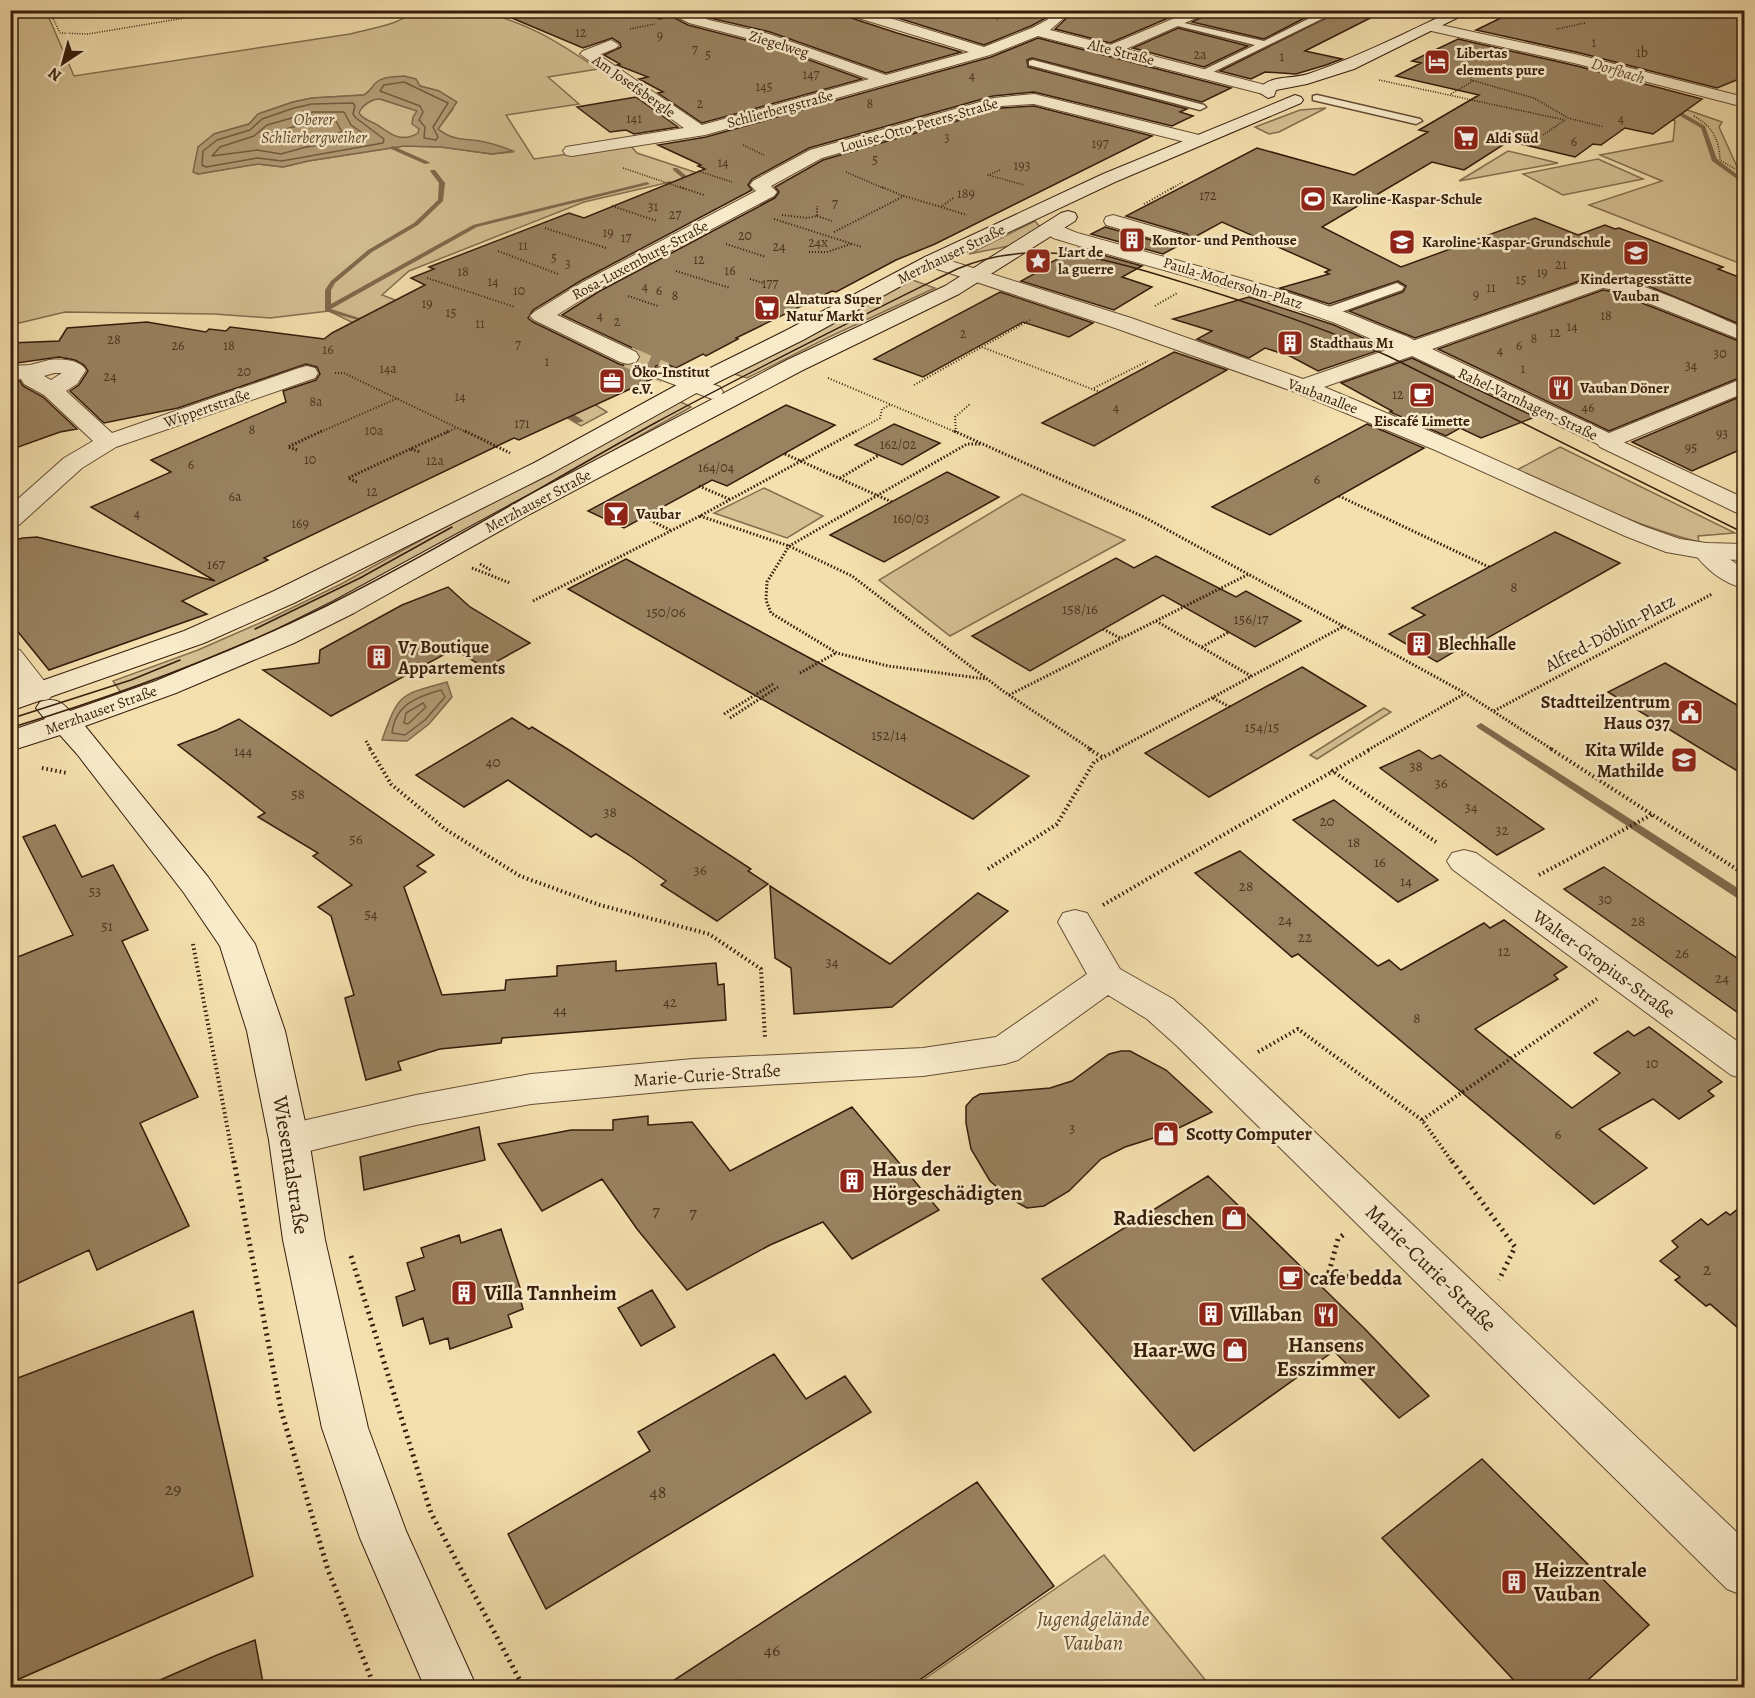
<svg xmlns="http://www.w3.org/2000/svg" width="1755" height="1698" font-family="Alegreya,serif">
	<rect width="100%" height="100%" fill="#f4e0ae"/>
	<filter id="stains"><feTurbulence type="fractalNoise" baseFrequency=".00333" numOctaves="4"/><feColorMatrix values="0 0 0 0 .2 0 0 0 0 .09 0 0 0 0 .02 0 0 0 .5 -.17"/></filter>
	<radialGradient id="worn" r=".72"><stop offset=".6" stop-color="#630" stop-opacity="0"/><stop offset="1" stop-color="#630" stop-opacity=".3"/></radialGradient>
	<path fill="#d4bf92" stroke="#856e4e" stroke-width="1.5" fill-rule="evenodd" d="M10 11H46L74 76 350 34C371 28 397 26 414 11 433 11 455 8 474 11 521 18 560 43 598 69L548 77 579 104 506 115 534 159 630 145 637 153 728 183 704 193 670 182 584 202 409 271 382 295 477 331 607 412 581 426 445 347 378 335 329 311 270 318 214 314 65 312 11 325ZM420 86 439 91 453 109 438 129C459 146 490 138 512 152L492 154 441 147 404 146 308 161 283 167 258 164 198 174 194 172 214 134 249 124 261 113 293 102 312 98 364 95 375 87Z
		M1518 50 1553 57 1557 65 1722 122 1719 127 1739 171 1744 173V265L1589 205 1662 181 1600 155 1673 141 1675 121 1664 114 1516 60Z
		M377 98 418 111 419 133C403 143 391 135 379 126 371 121 364 121 358 113 362 105 370 101 377 98Z
		M1326 108 1279 132 1269 134 1255 127 1300 110Z
		M1508 151 1558 163 1459 181Z
		M1598 159 1643 179 1563 195 1523 174Z
		M1035 221 1040 227 1009 246 969 254Z
		M907 278 935 288 829 337 747 378 728 372Z
		M677 400 691 407 340 604 124 697 113 681 198 650 271 618 341 584Z
		M1560 447 1735 533 1698 536 1699 542C1635 526 1577 497 1517 470Z
		M764 488 823 516 787 538 714 513Z
		M1022 494 1125 540 950 636 879 580Z
		M1384 708 1391 712 1317 759 1310 755Z
		M1104 1555 1211 1687H913Z"/>
	<path fill="#b39d77" stroke="#81694c" stroke-width="1.5" fill-rule="evenodd" d="M404 76 416 79 420 86 439 91 457 102 438 129C451 140 464 139 480 141 491 143 503 147 513 151L492 154 441 147 404 146 308 161 283 167 258 164 198 174 193 172 198 147 214 134 249 124 258 114 293 102 312 98 364 95C371 91 372 85 378 81 385 76 397 77 404 76ZM380 99 417 111 413 117 412 124 419 129 418 133C403 143 391 135 379 126 372 121 364 121 359 113 362 105 371 99 380 99Z
		M447 682 452 697 429 724 407 741 382 740C399 693 399 695 447 682Z"/>
	<g fill="none" stroke-linecap="round" stroke-linejoin="round">
		<path stroke="#745c41" stroke-width="1.5" d="M404 82 448 103 433 127 438 137 436 140 424 138 425 127 419 120 423 112 420 106 380 91 384 85Z
			M353 103 355 106 353 114 356 118 384 139 383 143 282 161 257 158 206 167 202 165 203 151 217 140 250 130 262 119 294 108 312 104Z
			M313 112H344L351 125 364 134 365 138 306 147 281 154 257 150 212 156 220 147 254 136 267 125Z
			M314 121H336L342 132 280 145 267 141 272 133Z
			M441 690 445 697 425 720 405 735 392 733C395 705 416 697 441 690Z
			M423 703 426 707 408 724 404 723 406 713Z"/>
		<path fill="#81694c" fill-rule="evenodd" d="M1668 107H1672L1705 126 1717 159 1744 180V184L1712 161 1701 128 1668 109Z
			M393 146 429 162 430 163 425 164 391 149V147Z
			M673 168H677L690 179 700 184 697 186 686 181 673 170Z
			M431 170H435L445 183 443 201 418 225 372 252 335 283 331 290V304L473 225 647 182 650 184 477 227 331 309 372 322V324L325 311V290L331 281 368 250 414 223 438 200 439 183 430 171Z
			M783 190 785 191V193L762 205 757 204Z
			M558 408H564L584 421 577 423 558 412Z
			M1481 723 1744 892V901L1740 900 1478 728 1476 726Z"/>
	</g>
	<path fill="#998260" stroke="#361c0b" stroke-width="1.5" d="M493 10 640 11 660 19 671 16 688 25 773 47 862 79 702 123 658 93 663 92 639 79 648 77 617 65 620 64 604 55 621 47 620 43 612 38 583 48Z
		M827 10 897 33 961 52 886 73 770 32 710 18 692 11Z
		M898 10H1053L1046 18 1031 26 984 45 898 18Z
		M1075 10H1187L1110 43 1055 29Z
		M1216 10H1320L1264 39 1192 22Z
		M1342 10H1386L1305 51 1342 59 1326 65 1296 74 1265 72 1251 79 1220 71Z
		M1517 10H1744V77L1717 88 1580 53 1476 30Z
		M1178 28 1248 46 1204 67 1133 48Z
		M1038 38 1231 88 1202 102 1032 58 1027 60 1028 67 1187 109 1180 112 1193 116 1172 126 1034 92 993 96 809 148 752 179 748 185 752 190 582 280 533 310 528 318 533 322 619 364 627 366 637 364 641 358 637 350 562 315 598 292 775 198 779 192 775 187 823 160 1001 108 1034 106 1152 136 935 244 896 260 836 292 832 291 736 338 738 339 706 356 703 354 676 368 666 364 656 366 652 372 654 378 519 440 514 438 264 558 268 560 182 601 207 614 49 670 10 622V541L23 538 37 537 215 581 91 507 171 472 151 460 286 402 283 391 316 380 320 374 317 367 306 364 178 408 104 423 70 391 79 385 88 371 84 365 75 360 59 357 10 364V343L59 341 67 328 147 322 206 332 209 329 226 331 230 327 324 339 332 333 425 285 411 278 434 269 429 267 569 213 584 218 705 169 698 166 701 165 658 145 706 137 991 57Z
		M1458 39 1577 66 1702 99 1653 134 1625 128 1601 145 1593 144 1575 157 1509 141 1464 170 1432 162 1322 227 1401 267 1535 218 1578 235 1605 225 1615 229 1619 228 1723 267 1718 269 1744 279V326L1646 285 1608 275 1594 276 1415 338 1349 311 1403 292 1406 286 1398 281 1329 304 1280 288 1329 274 1325 272 1330 270 1222 222 1191 239 1187 234 1126 216 1257 148 1354 175 1428 132 1419 130 1479 95 1396 76 1421 63 1412 61Z
		M636 97 678 127 634 134 626 130 610 132 577 107Z
		M1105 227 1176 247 1163 254 1091 234Z
		M1078 248 1142 266 1122 277 1152 287 1114 310 1021 281 1034 274 1031 273Z
		M1603 290 1614 292 1744 343V376L1609 431 1438 349Z
		M1000 292 1093 323 1069 337 1023 322 923 377 874 359Z
		M1249 297 1334 325 1386 348 1318 371 1290 356 1265 348 1249 358 1197 339 1212 331 1173 319Z
		M1174 352 1227 370 1094 446 1042 423Z
		M1412 358 1535 417 1481 438 1460 428 1446 436 1390 412 1392 411 1341 383Z
		M20 381 23 386 43 397 77 429 60 432 10 450V382Z
		M1744 395V448L1692 471 1632 442Z
		M786 405 835 425 727 486 712 480 624 528 588 511Z
		M894 424 940 443 902 465 855 445Z
		M1367 424 1424 448 1270 535 1212 507Z
		M947 472 999 497 884 562 830 535Z
		M1555 532 1620 563 1477 644 1472 641 1437 662 1389 634 1425 615 1412 608Z
		M1156 556 1236 597 1246 591 1301 621 1255 647 1163 595 1030 671 972 636 1116 558 1134 568Z
		M626 559 832 670 1029 776 973 819 568 589Z
		M448 587 470 607 530 643 485 668 454 649 331 716 263 670 319 663 320 650 402 605Z
		M1665 663 1744 709V775L1608 692Z
		M1302 667 1366 706 1209 797 1145 753Z
		M512 718 529 729 532 727 569 750 751 869 748 871 768 884 717 921 661 885 666 881 629 855 596 834 591 837 508 780 464 807 416 775Z
		M239 719 434 855 417 866 426 872 404 887 442 995 505 990 506 980 557 976V966L616 961V971L716 963 718 985 724 984 726 1020 502 1038 501 1043 440 1049 398 1062 401 1070 366 1080 345 998 354 995 331 916 318 907 352 885 313 856 318 853 258 817 265 813 178 745 217 730Z
		M1419 750 1432 759 1440 755 1544 829 1497 855 1380 768Z
		M1334 800 1438 880 1398 902 1293 820Z
		M55 825 82 877 113 865 148 930 122 941 198 1097 140 1123 189 1226 97 1270 89 1250 10 1287V960L73 935 23 837Z
		M1240 851 1378 966 1389 960 1401 970 1484 923 1490 928 1504 920 1567 967 1554 975 1558 979 1475 1029 1572 1108 1620 1073 1594 1053 1628 1031 1634 1036 1649 1027 1722 1082 1708 1091 1714 1096 1679 1119 1653 1099 1599 1129 1647 1168 1594 1204 1298 954 1292 957 1195 873Z
		M1604 867 1744 963V1017L1564 889Z
		M770 886 890 964 978 893 1008 911 892 1007 794 1014 791 968 775 958Z
		M1121 1051H1130L1166 1070 1212 1112 1166 1134 1125 1147 1101 1159 1069 1191 1044 1206 1027 1208 1011 1199 990 1181 971 1149 966 1123V1106L973 1098 980 1094 1050 1088 1072 1081 1109 1054Z
		M852 1107 939 1210 852 1259 823 1222 770 1245 687 1290 637 1229 602 1179 542 1211 498 1144 571 1130H613V1120L648 1116V1125L692 1122 730 1171Z
		M479 1127 485 1160 364 1190 360 1157Z
		M1208 1176 1365 1329 1429 1396 1399 1418 1334 1351 1194 1451 1042 1279Z
		M1744 1204V1333L1710 1304 1706 1306 1675 1280 1680 1277 1660 1261 1678 1247 1672 1241 1701 1219 1708 1225 1726 1212 1730 1215Z
		M501 1229 523 1297 520 1298 523 1309 508 1315 512 1327 450 1349 448 1338 430 1344 423 1318 403 1326 396 1297 415 1290 407 1263 424 1257 421 1248 459 1235 461 1243Z
		M652 1290 675 1327 641 1346 618 1308Z
		M193 1311 253 1576 10 1683V1381Z
		M774 1354 806 1399 845 1376 871 1412 546 1609 508 1534 650 1451 638 1432Z
		M1482 1459 1649 1625 1579 1688H1521L1382 1538Z
		M977 1482 1054 1586 908 1688H662Z
		M255 1640 264 1688H142L217 1655Z"/>
	<g fill="none" stroke-linecap="round" stroke-linejoin="round">
		<path stroke="#ceb98d" stroke-width="21" stroke-dasharray="21 10" stroke-linecap="butt" d="M628 357 665 373"/>
		<defs>
			<path id="service" d="M1326 10H1340L1205 76 1201 75V71L1255 45 1170 24 1175 21 1264 41Z
				M1033 60 1204 105 1206 107 1200 110 1029 65V61Z
				M1317 95 1420 119 1422 121 1416 124 1313 100V96Z
				M1397 283 1404 287 1402 290 1333 315 1328 316 1321 312 1323 309Z"/>
			<path id="pedestrian" d="M1113 215 1186 236 1189 240 1186 244 1179 246 1106 225 1104 221 1106 217Z
				M1051 222C1061 225 1070 231 1081 234 1183 263 1289 287 1387 329 1398 333 1416 338 1423 348L1420 353C1403 357 1354 330 1335 323 1242 289 1147 267 1053 238L1041 228 1044 224Z
				M1608 435 1744 498V514L1735 512 1600 447 1596 442 1600 437Z
				M1706 543 1715 545 1722 554 1744 569V588C1724 584 1704 568 1693 551L1697 545Z"/>
			<path id="minor" d="M664 10H683L709 20 769 34 886 75 969 52 842 13 840 10H864L984 47 1032 28 1047 20 1057 10H1073L1050 30 1110 45 1194 10H1214L1126 49 1273 87 1275 90 1267 95 1038 36 990 55 705 135 572 156 566 155 563 151 566 147 572 146 684 128 580 54 583 51 611 40 619 45 616 48 599 55 702 125 869 79 774 45 689 23Z
				M1432 23 1579 55 1744 97V107L1578 64 1427 30 1425 27Z
				M1034 94 1203 136 1206 140 1203 144 1197 145 1034 104 1001 106 822 158 771 186 777 192 774 196 597 290 557 315 636 352 639 357 636 362 628 364 620 362 534 320 530 316 534 312 583 282 756 191 750 185 753 181 810 150 994 98Z
				M932 255 1131 318 1303 379 1594 278C1622 271 1713 315 1744 328V341L1615 290 1603 288 1432 349 1609 433 1744 378V393L1608 449 1412 356 1324 387 1451 440 1643 526 1680 539 1706 543 1744 544V560L1706 559 1666 552 1625 536 1435 450 1295 392 1115 328 925 265 922 261 925 257Z
				M49 360C61 359 79 359 86 370L77 384 66 391 112 433 299 368 307 366 315 368 318 373 315 378 116 447 82 468 19 525 10 528V506L64 458 93 441 44 395 24 384 21 379 10 380V366L30 365ZM54 373H62L51 380 44 376Z
				M665 366 720 387 723 392 720 397 712 399 657 378 654 373 657 368Z
				M10 648 20 650 49 687 54 693 49 699C32 704 19 694 11 677 8 670 10 656 10 648Z
				M1464 850 1476 853 1744 1046V1079L1731 1075 1452 869 1447 861 1452 853Z
				M1075 910 1087 913 1120 969 1173 999 1202 1025 1744 1539V1596L1727 1589 1176 1045 1147 1019 1108 995 1018 1060 1005 1064 923 1076 693 1089 531 1104 416 1125 289 1156 275 1151 269 1140 275 1129 289 1124 416 1095 531 1074 693 1059 923 1048 996 1037 1087 974 1058 922 1063 913Z"/>
			<path id="secondary" d="M1454 10H1473L1354 69 1307 84 1276 90 1274 96 1268 98 1260 93V88C1270 75 1294 79 1308 74 1358 57 1405 33 1454 10Z
				M1295 95 1301 97 1303 100 1301 103 1115 182 939 265 803 340 702 390 552 473 294 603 204 643 10 711V692L184 631 274 591 534 463 686 380 787 330 925 257 1103 174Z
				M1068 211 1075 213 1077 217 1075 221 959 294 803 370 530 514 354 613 294 643 176 693 85 726 208 877 255 944 285 1031 309 1140 325 1240 368 1428 406 1531 477 1688H425L360 1538 322 1428 283 1240 269 1140 247 1031 220 946 184 893 77 754 60 735 10 751V731L45 719 36 708 40 702C54 698 60 700 70 711L156 681 274 631 334 601 512 504 787 360 945 286 1061 213Z"/>
		</defs>
		<use href="#service" stroke="#664d34" stroke-width="3"/>
		<use href="#pedestrian" stroke="#664d34" stroke-width="2"/>
		<use href="#minor" stroke="#664d34" stroke-width="2"/>
		<use href="#secondary" stroke="#361c0b" stroke-width="2"/>
		<path stroke="#361c0b" stroke-width="1.5" stroke-dasharray="1 1.5" stroke-linecap="butt" d="M49 10 60 33 88 34 233 10
			M982 10 999 20
			M1256 10 1272 14
			M630 29 655 24
			M1557 29 1585 23
			M1490 65 1471 77V80L1534 98 1568 118 1604 127
			M1379 80 1565 120
			M1451 94 1473 81
			M1694 116C1713 127 1719 139 1720 160L1744 174
			M1543 135 1565 120
			M743 145 764 155
			M623 168 685 189
			M1000 170 988 175 1024 185
			M698 171 732 182
			M846 172 885 189
			M1171 189 1183 182"/>
		<path stroke="#361c0b" stroke-width="2" stroke-dasharray="1 2" stroke-linecap="butt" d="M680 187 704 195
			M882 187 903 196
			M953 198 941 207 967 215
			M1144 204 1174 187
			M612 206 657 221
			M782 215 807 218 817 216V206
			M817 216 832 221
			M774 219 862 247
			M545 228 606 248
			M834 232 904 196 941 207
			M726 244 766 257
			M498 251 558 274
			M809 252H827L851 244
			M676 271 730 288
			M427 278 515 307
			M750 279 763 283
			M628 296 658 306
			M1155 306 1177 293
			M979 346 1100 392
			M335 373H344L468 433
			M828 378 958 433
			M914 385 1030 320
			M1094 388 1148 361
			M956 432 955 417 970 404
			M318 433 398 398
			M446 433 456 428
			M853 433 880 418 882 409 890 405"/>
		<path stroke="#361c0b" stroke-width="3" stroke-dasharray="1.5 2" stroke-linecap="butt" d="M465 431 510 453
			M954 431 1144 517 1465 693 1553 750
			M980 444H967L789 546 767 582 766 600 771 613 837 653 888 666 986 679
			M411 449 420 452
			M297 450 288 447 322 431
			M785 454 892 502
			M840 478 879 455
			M357 482 348 478 449 431
			M699 486 729 499
			M1339 496 1489 567
			M700 516 789 546 852 576 1003 691 1092 750
			M644 517 670 530
			M480 564 492 571
			M472 568 510 583
			M533 601 700 516 856 431
			M1156 621 1251 676
			M1103 629 1120 638
			M1202 647 1229 632
			M800 673 836 653
			M1009 695 1249 574
			M1213 698 1230 707
			M1494 711 1712 594
			M724 714 773 684
			M730 718 778 687
			M366 741 371 750
			M1116 750 1344 626
			M1368 750 1464 694"/>
		<path stroke="#361c0b" stroke-width="4" stroke-dasharray="1.5 3" stroke-linecap="butt" d="M370 749 391 784 445 829 520 876 600 905 709 934 761 969 765 1038
			M1089 749 1102 757
			M1551 749 1744 874
			M42 768 67 773
			M1331 770 1436 842
			M988 869 1057 824 1094 762 1119 749
			M1539 875 1653 814
			M1103 905 1371 749
			M193 944 234 1163
			M1258 1052 1298 1029 1422 1120 1453 1163
			M1422 1120 1597 999"/>
		<path stroke="#361c0b" stroke-width="5" stroke-dasharray="2 4.5" stroke-linecap="butt" d="M234 1161 281 1410 328 1570 375 1688
			M1452 1161 1515 1247 1499 1280
			M1343 1235 1338 1239 1329 1272 1388 1286 1393 1284
			M351 1256 431 1513 524 1688"/>
		<use href="#service" fill="#f8ebca" fill-rule="evenodd"/>
		<use href="#pedestrian" fill="#f8ebca" fill-rule="evenodd"/>
		<use href="#minor" fill="#f8ebca" fill-rule="evenodd"/>
		<use href="#secondary" fill="#f8ebca" fill-rule="evenodd"/>
		<path stroke="#361c0b" stroke-width="1.5" d="M255 629 360 578 452 527
			M16 717 131 680 180 660
			M10 728C118 695 224 656 326 606 438 550 545 484 655 423 754 369 856 319 957 269 1040 233 1123 264 1204 289 1267 309 1328 330 1388 356L1744 533"/>
	</g>
	<defs>
		<symbol id="hotel-square" viewBox="-11 -11 22 22"><rect x="-9" y="-9" width="18" height="18" rx="4" fill="#8f2418" stroke="#f8ebca"/><path d="M-6-4.5h1.5V1H6V5H4.5V3h-9V5H-6ZM-4 0a1.8 1.8 0 1 1 3.6 0ZM.5 0V-2.5h3Q6-2.5 6 0Z" fill="#fff"/></symbol>
		<symbol id="supermarket-square" viewBox="-11 -11 22 22"><rect x="-9" y="-9" width="18" height="18" rx="4" fill="#8f2418" stroke="#f8ebca"/><path d="M-6-5.5h2.5l.6 2H6L4.5 2H-2.5L-4.4-4H-6ZM-1.5 3.2a1.3 1.3 0 1 0 .1 0ZM3 3.2a1.3 1.3 0 1 0 .1 0Z" fill="#fff"/></symbol>
		<symbol id="stadium-square" viewBox="-11 -11 22 22"><rect x="-9" y="-9" width="18" height="18" rx="4" fill="#8f2418" stroke="#f8ebca"/><path d="M0-5a6.5 5 0 1 0 0 10a6.5 5 0 1 0 0-10ZM-3.5-1.8h7v3.6h-7Z" fill="#fff"/></symbol>
		<symbol id="building-square" viewBox="-11 -11 22 22"><rect x="-9" y="-9" width="18" height="18" rx="4" fill="#8f2418" stroke="#f8ebca"/><path d="M-4-6H4V6H1V3H-1V6H-4ZM-2.5-4.3h1.7v1.8h-1.7ZM.8-4.3h1.7v1.8H.8ZM-2.5-1h1.7V.8h-1.7ZM.8-1h1.7V.8H.8Z" fill="#fff"/></symbol>
		<symbol id="school-square" viewBox="-11 -11 22 22"><rect x="-9" y="-9" width="18" height="18" rx="4" fill="#8f2418" stroke="#f8ebca"/><path d="M0-5L7-2L0 1L-7-2ZM-4 1L0 2.5L4 1V4Q0 6-4 4Z" fill="#fff"/></symbol>
		<symbol id="sight-square" viewBox="-11 -11 22 22"><rect x="-9" y="-9" width="18" height="18" rx="4" fill="#8f2418" stroke="#f8ebca"/><path d="M0-6L1.8-2.2L6-1.7L2.9 1.2L3.7 5.4L0 3.3L-3.7 5.4L-2.9 1.2L-6-1.7L-1.8-2.2Z" fill="#fff"/></symbol>
		<symbol id="office-square" viewBox="-11 -11 22 22"><rect x="-9" y="-9" width="18" height="18" rx="4" fill="#8f2418" stroke="#f8ebca"/><path d="M-6-3h4V-5.5h4V-3h4V5H-6ZM-1-4.5V-3h2v-1.5ZM-6 0V1H6V0Z" fill="#fff"/></symbol>
		<symbol id="restaurant-square" viewBox="-11 -11 22 22"><rect x="-9" y="-9" width="18" height="18" rx="4" fill="#8f2418" stroke="#f8ebca"/><path d="M-5-6h1v4h1v-4h1v4h1v-4h1v5L-1.5 .5V6h-2V.5L-5-1ZM5-6V6H3V1.5H1.5Q1.5-4 5-6Z" fill="#fff"/></symbol>
		<symbol id="cafe-square" viewBox="-11 -11 22 22"><rect x="-9" y="-9" width="18" height="18" rx="4" fill="#8f2418" stroke="#f8ebca"/><path d="M-5.5-4.5H6V0H3Q3 3.5 0 3.5H-2.5Q-5.5 3.5-5.5 0ZM3-3.2v2h1.7v-2ZM-6 4.5H4V6H-6Z" fill="#fff"/></symbol>
		<symbol id="bar-square" viewBox="-11 -11 22 22"><rect x="-9" y="-9" width="18" height="18" rx="4" fill="#8f2418" stroke="#f8ebca"/><path d="M-6-5H6L.8 .8V4.5H3.5V6h-7V4.5H-.8V.8Z" fill="#fff"/></symbol>
		<symbol id="civic-square" viewBox="-11 -11 22 22"><rect x="-9" y="-9" width="18" height="18" rx="4" fill="#8f2418" stroke="#f8ebca"/><path d="M-.6-6.5H3V-4.5H.6V-3L4-1V1h2V6H-6V1h2V-1L-.6-3ZM-1.2 2.5V6h2.4V2.5Z" fill="#fff"/></symbol>
		<symbol id="shop-square" viewBox="-11 -11 22 22"><rect x="-9" y="-9" width="18" height="18" rx="4" fill="#8f2418" stroke="#f8ebca"/><path d="M-5-2.5h2.3a2.7 3.5 0 0 1 5.4 0H5L5.5 6h-11ZM-1.5-2.5h3a1.5 2.3 0 0 0-3 0Z" fill="#fff"/></symbol>
	</defs>
	<g fill-rule="evenodd">
		<use href="#hotel-square" x="1422" y="47" width="30" height="30"/>
		<use href="#supermarket-square" x="1451" y="123" width="30" height="30"/>
		<use href="#stadium-square" x="1298" y="184" width="30" height="30"/>
		<use href="#building-square" x="1117" y="225" width="30" height="30"/>
		<use href="#school-square" x="1387" y="227" width="30" height="30"/>
		<use href="#school-square" x="1621" y="238" width="30" height="30"/>
		<use href="#sight-square" x="1023" y="246" width="30" height="30"/>
		<use href="#supermarket-square" x="752" y="293" width="30" height="30"/>
		<use href="#building-square" x="1275" y="328" width="30" height="30"/>
		<use href="#office-square" x="597" y="366" width="30" height="30"/>
		<use href="#restaurant-square" x="1546" y="373" width="30" height="30"/>
		<use href="#cafe-square" x="1407" y="380" width="30" height="30"/>
		<use href="#bar-square" x="601" y="499" width="30" height="30"/>
		<use href="#building-square" x="1404" y="629" width="30" height="30"/>
		<use href="#building-square" x="364" y="642" width="30" height="30"/>
		<use href="#civic-square" x="1675" y="697" width="30" height="30"/>
		<use href="#school-square" x="1669" y="745" width="30" height="30"/>
		<use href="#shop-square" x="1151" y="1119" width="30" height="30"/>
		<use href="#building-square" x="837" y="1166" width="30" height="30"/>
		<use href="#shop-square" x="1219" y="1203" width="30" height="30"/>
		<use href="#cafe-square" x="1276" y="1263" width="30" height="30"/>
		<use href="#building-square" x="449" y="1278" width="30" height="30"/>
		<use href="#building-square" x="1196" y="1299" width="30" height="30"/>
		<use href="#restaurant-square" x="1311" y="1300" width="30" height="30"/>
		<use href="#shop-square" x="1220" y="1335" width="30" height="30"/>
		<use href="#building-square" x="1499" y="1567" width="30" height="30"/>
	</g>
	<g text-anchor="middle" dominant-baseline="central" stroke-width="5" stroke-linejoin="round" paint-order="stroke">
		<g font-size="14" fill="#4f3620">
			<text x="581" y="32">12</text>
			<text x="660" y="35">9</text>
			<text x="1594" y="42">1</text>
			<text x="695" y="49">7</text>
			<text x="1642" y="52">1b</text>
			<text x="708" y="54">5</text>
			<text x="1200" y="54">2a</text>
			<text x="1282" y="56">1</text>
			<text x="811" y="74">147</text>
			<text x="972" y="75">4</text>
			<text x="764" y="86">145</text>
			<text x="700" y="103">2</text>
			<text x="870" y="103">8</text>
			<text x="634" y="118">141</text>
			<text x="1621" y="118">4</text>
			<text x="947" y="137">3</text>
			<text x="1574" y="141">6</text>
			<text x="1100" y="143">197</text>
			<text x="875" y="159">5</text>
			<text x="723" y="162">14</text>
			<text x="1022" y="165">193</text>
			<text x="966" y="193">189</text>
			<text x="1208" y="195">172</text>
			<text x="835" y="203">7</text>
			<text x="653" y="206">31</text>
			<text x="675" y="214">27</text>
			<text x="608" y="232">19</text>
			<text x="745" y="235">20</text>
			<text x="626" y="237">17</text>
			<text x="818" y="242">24x</text>
			<text x="523" y="245">11</text>
			<text x="779" y="246">24</text>
			<text x="554" y="257">5</text>
			<text x="699" y="259">12</text>
			<text x="568" y="263">3</text>
			<text x="1561" y="264">21</text>
			<text x="730" y="270">16</text>
			<text x="463" y="271">18</text>
			<text x="1542" y="272">19</text>
			<text x="1521" y="279">15</text>
			<text x="493" y="281">14</text>
			<text x="770" y="283">177</text>
			<text x="645" y="286">4</text>
			<text x="1491" y="287">11</text>
			<text x="519" y="290">10</text>
			<text x="659" y="290">6</text>
			<text x="1476" y="294">9</text>
			<text x="675" y="295">8</text>
			<text x="427" y="303">19</text>
			<text x="451" y="312">15</text>
			<text x="600" y="315">4</text>
			<text x="1606" y="315">18</text>
			<text x="617" y="321">2</text>
			<text x="480" y="323">11</text>
			<text x="1572" y="326">14</text>
			<text x="1555" y="332">12</text>
			<text x="963" y="333">2</text>
			<text x="1534" y="338">8</text>
			<text x="114" y="339">28</text>
			<text x="518" y="344">7</text>
			<text x="178" y="345">26</text>
			<text x="229" y="345">18</text>
			<text x="1519" y="345">6</text>
			<text x="328" y="349">16</text>
			<text x="1500" y="350">4</text>
			<text x="1720" y="353">30</text>
			<text x="547" y="361">1</text>
			<text x="1691" y="365">34</text>
			<text x="388" y="368">14a</text>
			<text x="1523" y="368">1</text>
			<text x="244" y="371">20</text>
			<text x="110" y="376">24</text>
			<text x="1398" y="394">12</text>
			<text x="460" y="396">14</text>
			<text x="316" y="401">8a</text>
			<text x="1116" y="407">4</text>
			<text x="1588" y="407">46</text>
			<text x="522" y="423">171</text>
			<text x="252" y="429">8</text>
			<text x="374" y="430">10a</text>
			<text x="1722" y="433">93</text>
			<text x="898" y="444">162/02</text>
			<text x="1691" y="447">95</text>
			<text x="310" y="459">10</text>
			<text x="435" y="460">12a</text>
			<text x="191" y="464">6</text>
			<text x="716" y="467">164/04</text>
			<text x="1317" y="479">6</text>
			<text x="372" y="491">12</text>
			<text x="235" y="496">6a</text>
			<text x="137" y="513">4</text>
			<text x="911" y="518">160/03</text>
			<text x="300" y="523">169</text>
		</g>
		<g font-size="15" fill="#361c0b" stroke="#f8ebca">
			<text transform="translate(779 44) rotate(17)">Ziegelweg</text>
			<text transform="translate(1121 52) rotate(14)">Alte Straße</text>
			<text transform="translate(634 86) rotate(35)">Am Josefsbergle</text>
			<text transform="translate(780 109) rotate(-15)">Schlierbergstraße</text>
			<text transform="translate(919 125) rotate(-16)">Louise-Otto-Peters-Straße</text>
			<text transform="translate(951 254) rotate(-26)">Merzhauser Straße</text>
			<text transform="translate(640 260) rotate(-28)">Rosa-Luxemburg-Straße</text>
			<text transform="translate(1233 283) rotate(17)">Paula-Modersohn-Platz</text>
			<text transform="translate(1323 396) rotate(21)">Vaubanallee</text>
			<text transform="translate(1528 404) rotate(25)">Rahel-Varnhagen-Straße</text>
			<text transform="translate(207 408) rotate(-19)">Wippertstraße</text>
			<text transform="translate(538 501) rotate(-28)">Merzhauser Straße</text>
			<text transform="translate(101 710) rotate(-20)">Merzhauser Straße</text>
		</g>
		<g font-size="15" font-weight="bold" fill="#361c0b" stroke="#f8ebca" text-anchor="start">
			<text x="1456" y="53">Libertas<tspan x="1456" dy="17">elements pure</tspan></text>
			<text x="1486" y="138">Aldi Süd</text>
			<text x="1332" y="199">Karoline-Kaspar-Schule</text>
			<text x="1152" y="240">Kontor- und Penthouse</text>
			<text x="1422" y="242">Karoline-Kaspar-Grundschule</text>
			<text x="1058" y="252">L'art de<tspan x="1058" dy="17">la guerre</tspan></text>
			<text x="1636" y="279" text-anchor="middle">Kindertagesstätte<tspan x="1636" dy="17">Vauban</tspan></text>
			<text x="786" y="299">Alnatura Super<tspan x="786" dy="17">Natur Markt</tspan></text>
			<text x="1310" y="343">Stadthaus M1</text>
			<text x="632" y="372">Öko-Institut<tspan x="632" dy="17">e.V.</tspan></text>
			<text x="1580" y="388">Vauban Döner</text>
			<text x="1422" y="421" text-anchor="middle">Eiscafé Limette</text>
			<text x="636" y="514">Vaubar</text>
		</g>
		<g font-size="15" fill="#4f3620">
			<text x="216" y="564">167</text>
			<text x="1514" y="587">8</text>
			<text x="1080" y="609">158/16</text>
			<text x="666" y="612">150/06</text>
			<text x="1251" y="619">156/17</text>
			<text x="1262" y="727">154/15</text>
			<text x="889" y="735">152/14</text>
			<text x="243" y="751">144</text>
			<text x="493" y="762">40</text>
			<text x="1416" y="766">38</text>
			<text x="1441" y="783">36</text>
			<text x="298" y="794">58</text>
			<text x="1471" y="807">34</text>
			<text x="610" y="812">38</text>
			<text x="1327" y="821">20</text>
			<text x="1502" y="830">32</text>
			<text x="356" y="839">56</text>
			<text x="1354" y="842">18</text>
			<text x="1380" y="862">16</text>
			<text x="700" y="870">36</text>
			<text x="1406" y="881">14</text>
			<text x="1246" y="886">28</text>
			<text x="95" y="891">53</text>
			<text x="1605" y="899">30</text>
			<text x="371" y="914">54</text>
			<text x="1285" y="920">24</text>
			<text x="1638" y="921">28</text>
			<text x="107" y="926">51</text>
			<text x="1305" y="937">22</text>
			<text x="1504" y="951">12</text>
			<text x="1682" y="953">26</text>
			<text x="832" y="962">34</text>
			<text x="1722" y="978">24</text>
			<text x="670" y="1002">42</text>
			<text x="560" y="1010">44</text>
			<text x="1417" y="1018">8</text>
			<text x="1652" y="1063">10</text>
			<text x="1072" y="1128">3</text>
			<text x="1558" y="1134">6</text>
		</g>
		<g font-size="16" font-style="italic" fill="#624931" stroke="#f8ebca">
			<text transform="translate(1618 71) rotate(17)">Dorfbach</text>
			<text x="314" y="120">Oberer<tspan x="314" dy="18">Schlierbergweiher</tspan></text>
		</g>
		<g font-size="18" fill="#361c0b" stroke="#f8ebca">
			<text transform="translate(1610 633) rotate(-28)">Alfred-Döblin-Platz</text>
			<text transform="translate(1604 964) rotate(36)">Walter-Gropius-Straße</text>
			<text transform="translate(707 1075) rotate(-4)">Marie-Curie-Straße</text>
		</g>
		<g font-size="18" font-weight="bold" fill="#361c0b" stroke="#f8ebca" text-anchor="start">
			<text x="1438" y="644">Blechhalle</text>
			<text x="398" y="647">V7 Boutique<tspan x="398" dy="21">Appartements</tspan></text>
			<text x="1670" y="702" text-anchor="end">Stadtteilzentrum<tspan x="1670" dy="21">Haus 037</tspan></text>
			<text x="1664" y="750" text-anchor="end">Kita Wilde<tspan x="1664" dy="21">Mathilde</tspan></text>
			<text x="1186" y="1134">Scotty Computer</text>
		</g>
		<g font-size="18" fill="#4f3620">
			<text x="656" y="1210">7</text>
			<text x="693" y="1212">7</text>
			<text x="1707" y="1269">2</text>
			<text x="173" y="1489">29</text>
			<text x="658" y="1492">48</text>
			<text x="772" y="1650">46</text>
		</g>
		<g font-size="21" fill="#361c0b" stroke="#f8ebca">
			<text transform="translate(291 1165) rotate(81)">Wiesentalstraße</text>
			<text transform="translate(1431 1268) rotate(44)">Marie-Curie-Straße</text>
		</g>
		<g font-size="21" font-weight="bold" fill="#361c0b" stroke="#f8ebca" text-anchor="start">
			<text x="872" y="1169">Haus der<tspan x="872" dy="24">Hörgeschädigten</tspan></text>
			<text x="1214" y="1218" text-anchor="end">Radieschen</text>
			<text x="1310" y="1278">cafe bedda</text>
			<text x="484" y="1293">Villa Tannheim</text>
			<text x="1230" y="1314">Villaban</text>
			<text x="1326" y="1345" text-anchor="middle">Hansens<tspan x="1326" dy="24">Esszimmer</tspan></text>
			<text x="1216" y="1350" text-anchor="end">Haar-WG</text>
			<text x="1534" y="1570">Heizzentrale<tspan x="1534" dy="24">Vauban</tspan></text>
		</g>
		<g font-size="21" font-style="italic" fill="#654d34" stroke="#f8ebca">
			<text x="1093" y="1619">Jugendgelände<tspan x="1093" dy="24">Vauban</tspan></text>
		</g>
	</g>
	<rect width="1755" height="1698" fill="none" stroke="#f4e0ae" stroke-width="36"/>
	<rect x="12" y="12" width="1731" height="1674" fill="none" stroke="#361c0b" stroke-width="3"/>
	<rect x="18" y="18" width="1719" height="1662" fill="none" stroke="#361c0b" stroke-width="1.5"/>
	<g transform="translate(63 63) rotate(216)" stroke="#f8ebca" stroke-width="4.5" paint-order="stroke">
	<path d="M0-4.5L10 22L0 15L-10 22Z" fill="#361c0b"/>
	<text y="-9" font-size="16" font-weight="bold" text-anchor="middle" fill="#361c0b">N</text>
	</g>
	<rect width="100%" height="100%" filter="url(#stains)"/>
	<rect width="100%" height="100%" fill="url(#worn)"/>
</svg>
